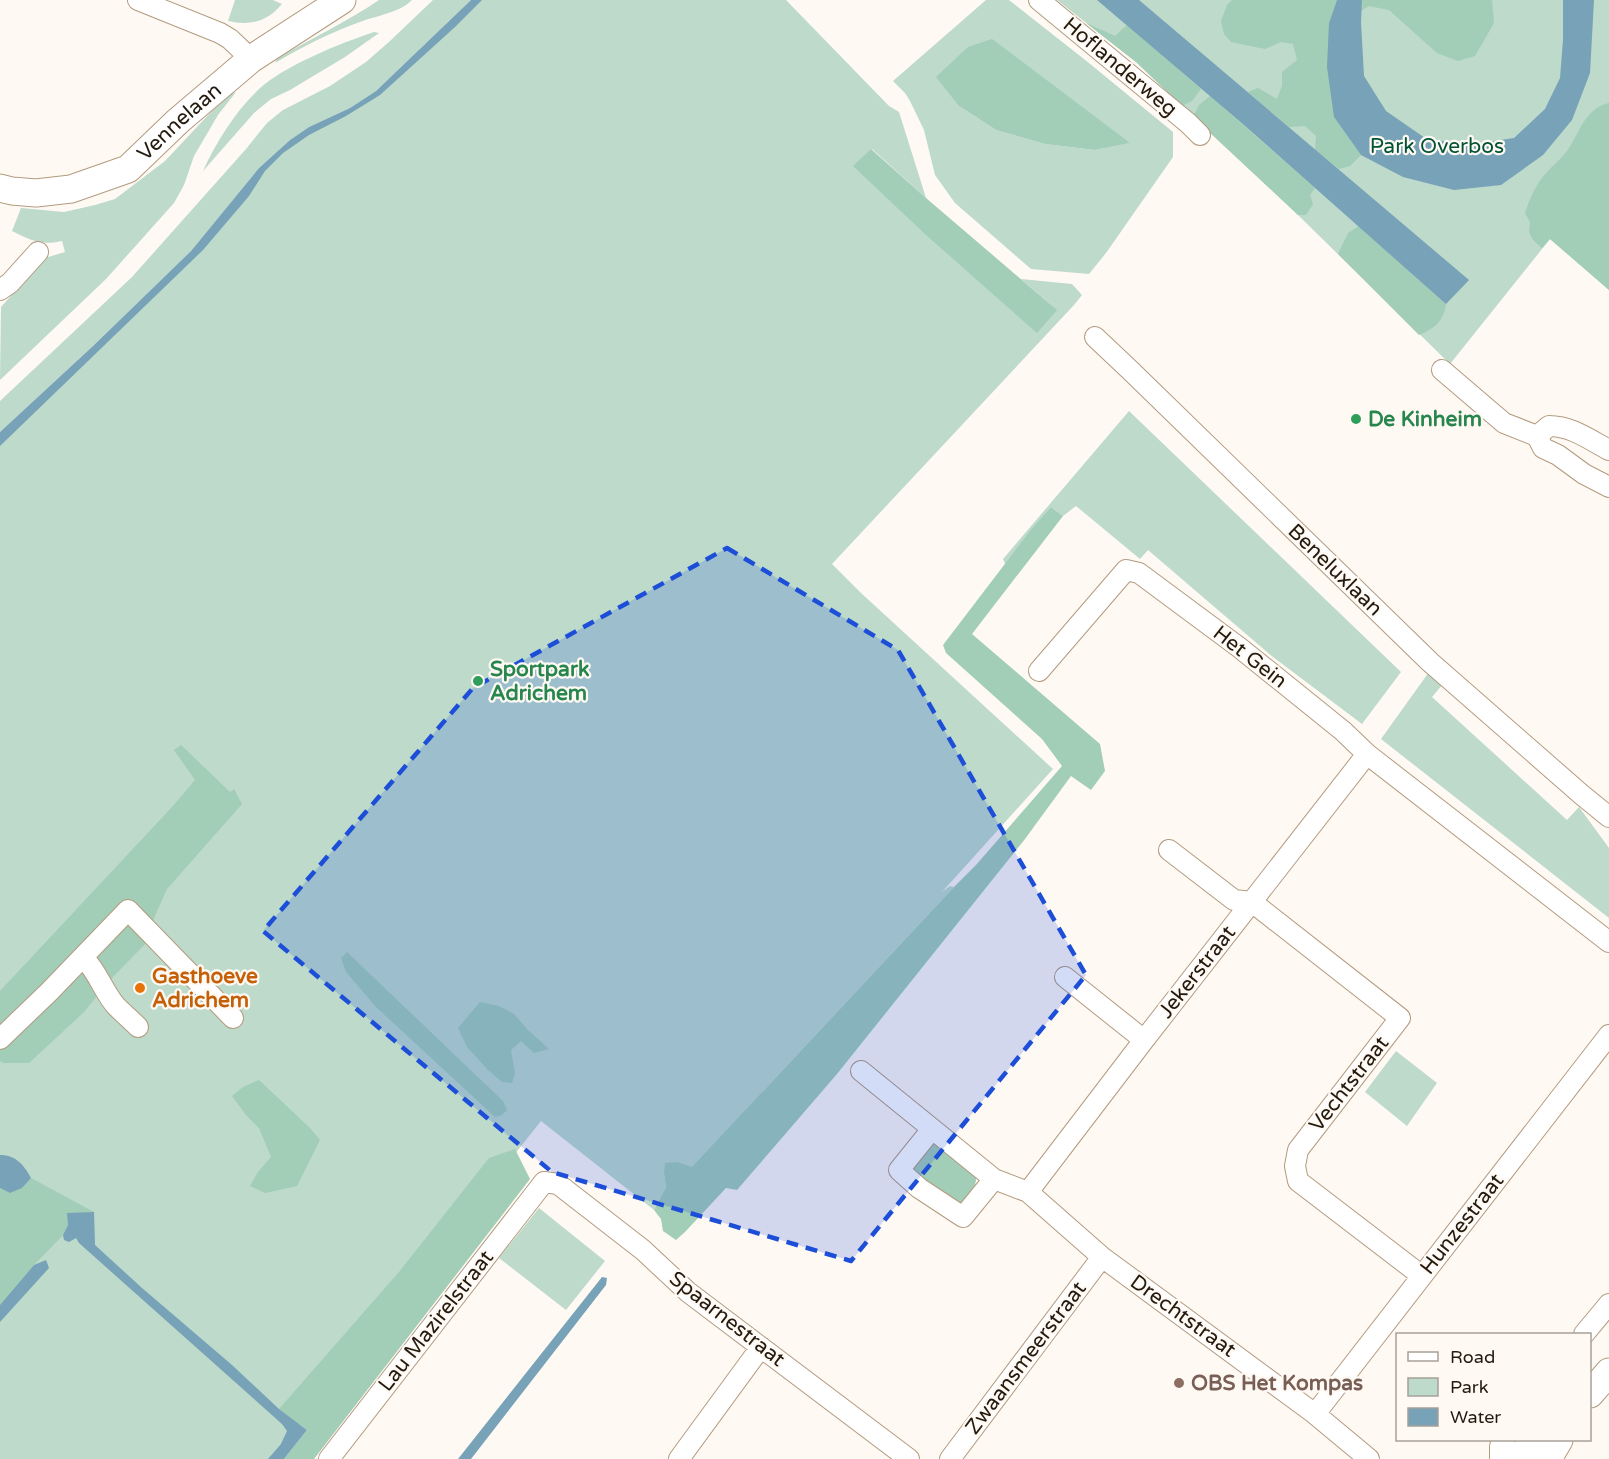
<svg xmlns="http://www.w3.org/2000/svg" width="1609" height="1459" font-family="'Varela Round',sans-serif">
	<rect width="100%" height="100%" fill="#fff9f4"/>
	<path fill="#bddaca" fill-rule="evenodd" d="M235 0H273L282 4C267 22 250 26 228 21Z
		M379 0H412C399 13 378 15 360 22 331 32 302 47 275 63L277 59C311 38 347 22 379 0Z
		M433 0H471L376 91 350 108 309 127 290 140 259 168 191 251 93 346 0 432V401L132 277 246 149 267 123 283 110 330 86 366 62 390 41Z
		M475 0H786L889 106 899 112 926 198 872 149 863 157 1057 310 1021 279 1072 284 1082 295 1074 305 832 564 861 593 1053 769 942 892 950 886 954 887 765 1089 684 1179 664 1174 666 1187 654 1210 541 1121 312 1409 271 1459H0V438L193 254 264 168 306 133 376 95Z
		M986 0H1009L1089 63 1173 132V157L1106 253 1089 274 1031 269 955 203 935 175 924 130 910 101 905 93 893 81ZM959 106 1129 143 1095 150 1045 144 996 130Z
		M1057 0H1609V290L1550 239 1450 364 1298 215 1136 62Z
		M374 32 379 33 345 57 290 90 271 99 254 113 203 171C216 142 235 112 258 90 283 66 341 43 374 32Z
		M236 92 218 115 194 156 184 185 174 203 106 279 0 380 1 307 45 258 65 252 62 241C40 246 31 240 12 231L21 208 64 212 95 205 115 199 165 161 211 112 231 94Z
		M1129 411 1401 672 1362 724 1273 657 1148 550 1140 559 1076 506 1063 516 1051 507 1005 564 1003 559Z
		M1429 672 1443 684 1432 697 1567 820 1579 807 1609 848V918L1381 739Z
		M1396 1051 1437 1083 1407 1126 1365 1092Z
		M539 1208 605 1261 566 1310 499 1258Z"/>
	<path fill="#a2cdb6" d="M1232 0H1337L1329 23 1334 117 1361 155 1350 166 1339 169 1315 150 1316 136 1305 126 1289 127 1248 92 1258 88 1277 99 1282 86V72L1297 60 1293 44 1281 42 1265 49 1231 42 1224 34 1221 21 1227 5Z
		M1362 0H1492L1494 23 1475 56 1458 61 1437 53 1389 10 1369 6 1361 11Z
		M1086 23 1115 36 1127 25 1201 89 1192 101 1182 106 1136 62Z
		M992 39 1130 143 1095 150 1045 144 996 130 959 106 936 77 968 47Z
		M1210 96 1315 188 1310 195 1313 204 1306 215H1298L1193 117 1199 105Z
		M1609 103V290L1550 239 1542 248 1533 240 1529 232 1530 222 1525 213C1530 198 1536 184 1547 172 1553 165 1561 159 1567 151 1580 133 1584 109 1609 103Z
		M871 149 926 198 1057 310 1037 333 925 234 853 166Z
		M1359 226 1446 304C1443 322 1435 328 1419 335L1338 254 1348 233Z
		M1051 507 1063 516 972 634 1100 744 1105 771 1091 790 1071 776 1025 839 837 1074 737 1190 726 1188 685 1232 676 1240 663 1231 661 1219 654 1210 666 1187 664 1174 665 1163 677 1162 692 1167 954 887 976 865 1062 766 1042 739 946 653 943 645 1030 531Z
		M181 745 230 792 234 789 242 804 167 889 154 918 147 942 112 978 84 1012 29 1063H3L0 1061V991L173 806 195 780 174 750Z
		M347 952 503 1101 507 1110 502 1115 495 1117 376 1007 346 972 341 958Z
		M480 1002 499 1006 514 1014 528 1030 549 1049 534 1053 521 1041 511 1050 515 1074 512 1083 502 1082 488 1070 467 1047 458 1028Z
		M259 1080 310 1128 320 1140 297 1186 265 1193 250 1186 258 1172 271 1157 259 1128 246 1115 232 1096 243 1087Z
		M936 1143 977 1175 975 1185 962 1204 952 1201 913 1170 911 1165 928 1144Z
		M515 1149 530 1179 314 1459H284L307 1430 279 1409 399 1272 489 1158Z
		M31 1178 94 1212 73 1214 63 1235 34 1265 0 1305V1188L10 1193 22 1188Z"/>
	<path fill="#77a2b7" d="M471 0H482L455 27 380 95 346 116 309 135 283 153 265 171 249 196 203 250 0 446V432L93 346 191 251 259 168 290 140 309 127 350 108 376 91Z
		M1097 0H1139L1469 280 1446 304 1244 125Z
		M1337 0H1362L1361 22 1364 76 1386 111 1425 138 1467 145 1514 138 1545 109 1560 78 1563 40V0H1594L1590 73 1572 120 1543 155 1501 185 1454 190 1403 177 1361 155 1334 117 1327 67 1329 23Z
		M0 1155C16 1155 24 1165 31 1178L22 1188 10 1193 0 1188Z
		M94 1212 95 1245 142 1288 232 1365 279 1409 307 1430 284 1459H268L281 1444 287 1431 282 1424 79 1243 76 1238 69 1242 64 1240 63 1235 68 1225 67 1213Z
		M46 1260 49 1268 0 1322V1305L34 1265Z
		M602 1277 607 1278 606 1285 471 1459H458Z"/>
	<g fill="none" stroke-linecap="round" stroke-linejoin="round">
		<defs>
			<path id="street" d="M138 0 220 33 230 39 251 59
				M1039 0 1188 123 1200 135
				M0 290 10 283 38 252
				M1095 337 1131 371 1430 662 1582 795 1609 817
				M1442 370 1504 423 1537 436 1543 448 1558 455 1584 474 1609 487
				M1537 436 1549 426C1572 426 1590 440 1609 450
				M1039 671 1126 570 1139 573 1240 648 1343 731 1367 754 1609 942
				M1169 850 1234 900 1252 902 1400 1018 1298 1150 1295 1166 1298 1181 1422 1276
				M83 957C98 972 103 991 116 1006 123 1013 131 1020 138 1027
				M1065 977 1144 1040
				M0 1039 49 992 128 910 233 1018
				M861 1071 994 1179 1028 1192 1102 1257 1315 1414 1369 1459
				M932 1129 899 1170 919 1188 963 1217 994 1179
				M1028 1192 1144 1040 1367 754
				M1584 1334 1609 1304
				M1315 1414 1609 1035
				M329 1459 544 1182 558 1184 643 1250 688 1292 909 1459
				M679 1459 761 1347
				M950 1459 1102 1257
				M1500 1459V1446L1505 1440"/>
			<g id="secondary">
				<path id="s1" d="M0 188 12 191 36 193 71 189 128 169 178 121 251 59 342 0"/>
				<path d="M1590 1394 1609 1372"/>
				<path d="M1517 1459 1536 1440"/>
				<path d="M1548 1459 1559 1440"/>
			</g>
		</defs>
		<use href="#street" stroke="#b39b7f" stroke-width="22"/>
		<use href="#secondary" stroke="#b39b7f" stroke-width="29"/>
		<use href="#street" stroke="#fff" stroke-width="20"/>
		<use href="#secondary" stroke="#fff" stroke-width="27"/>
	</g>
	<path fill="#1d4ed8" fill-opacity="0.2" stroke="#1d4ed8" stroke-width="4.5" stroke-dasharray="12 8" stroke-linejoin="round" d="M727 548 898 650 1086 975 851 1261 552 1172 263 931 473 688Z"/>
	<g fill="#2e9e5b" stroke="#fff9f4" stroke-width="2">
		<circle cx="1356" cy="419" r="6"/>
		<circle cx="478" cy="681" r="6"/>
	</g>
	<circle fill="#e8710a" stroke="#fff9f4" stroke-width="2" cx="140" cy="988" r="6"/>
	<circle fill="#8d6e63" stroke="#fff9f4" stroke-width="2" cx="1179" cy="1383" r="6"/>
	<g text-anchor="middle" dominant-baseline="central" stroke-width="4.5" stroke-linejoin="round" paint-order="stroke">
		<g font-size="21" fill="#231a0f" stroke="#fff9f4">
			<text transform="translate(1120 67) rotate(40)">Hoflanderweg</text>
			<text stroke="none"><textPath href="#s1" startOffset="202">Vennelaan</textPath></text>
			<text transform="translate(1335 570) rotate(44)">Beneluxlaan</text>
			<text transform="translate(1250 657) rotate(38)">Het Gein</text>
			<text transform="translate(1197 972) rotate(-52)">Jekerstraat</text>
			<text transform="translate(1349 1084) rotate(-52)">Vechtstraat</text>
			<text transform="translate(1462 1224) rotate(-52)">Hunzestraat</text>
			<text transform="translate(1183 1316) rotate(36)">Drechtstraat</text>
			<text transform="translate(727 1319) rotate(38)">Spaarnestraat</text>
			<text transform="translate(436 1321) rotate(-52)">Lau Mazirelstraat</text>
			<text transform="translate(1026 1358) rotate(-53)">Zwaansmeerstraat</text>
		</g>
		<g font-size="21" fill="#005235" stroke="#fff9f4">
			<text x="1437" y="146">Park Overbos</text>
		</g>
		<g font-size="21" font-weight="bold" fill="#27864d" stroke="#fff9f4" text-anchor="start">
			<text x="1368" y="419">De Kinheim</text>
			<text x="490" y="669">Sportpark<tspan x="490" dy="24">Adrichem</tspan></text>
		</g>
		<g font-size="21" font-weight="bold" fill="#c56008" stroke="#fff9f4" text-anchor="start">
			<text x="152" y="976">Gasthoeve<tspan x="152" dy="24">Adrichem</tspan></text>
		</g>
		<g font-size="21" font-weight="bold" fill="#785e54" stroke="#fff9f4" text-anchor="start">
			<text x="1191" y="1383">OBS Het Kompas</text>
		</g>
	</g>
	<rect x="1396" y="1333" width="195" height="108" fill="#fff9f4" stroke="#a7a098" stroke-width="1.5"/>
	<rect x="1408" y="1352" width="30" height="9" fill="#ffffff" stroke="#a7a098" stroke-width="1.5"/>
	<text x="1450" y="1363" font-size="18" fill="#231a0f">Road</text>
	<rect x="1408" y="1378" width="30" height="18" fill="#bddaca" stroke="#a7a098" stroke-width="1.5"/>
	<text x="1450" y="1393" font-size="18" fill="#231a0f">Park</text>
	<rect x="1408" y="1408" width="30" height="18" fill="#77a2b7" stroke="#a7a098" stroke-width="1.5"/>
	<text x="1450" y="1423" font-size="18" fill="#231a0f">Water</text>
</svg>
